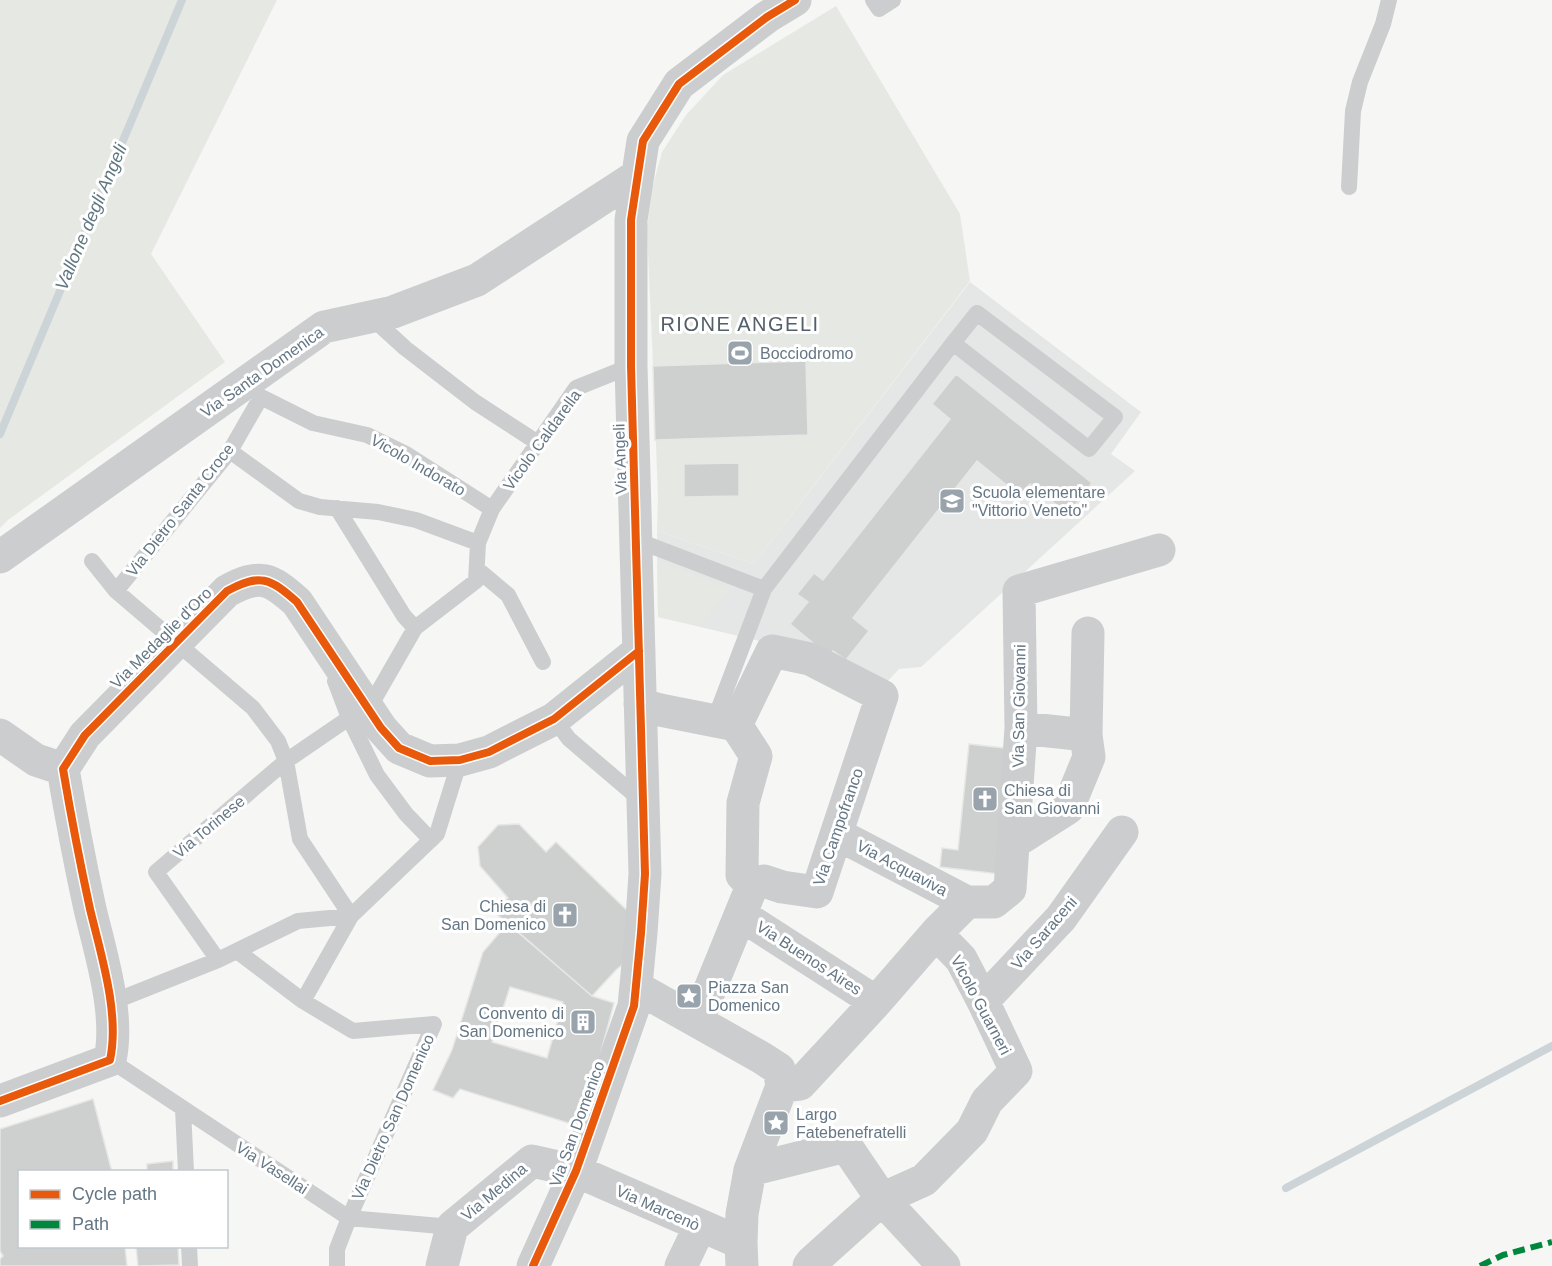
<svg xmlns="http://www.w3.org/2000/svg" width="1552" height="1266" font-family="Arial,sans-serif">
	<rect width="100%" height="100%" fill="#f6f6f5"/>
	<path fill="#e5e6e6" d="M970 282 1141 412 1111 454 1135 471 921 667 899 669 882 687 811 653 658 617 657 531 754 564Z"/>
	<path fill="#e6e9e3" d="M0 0H277L151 254 225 362 8 520 0 528Z
		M836 6 960 214 970 281 754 564 657 531 658 498 653 366 647 229 652 189 662 152 686 115 723 75Z
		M657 562 730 588 700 626 658 617Z"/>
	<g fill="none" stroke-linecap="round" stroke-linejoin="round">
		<path stroke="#ccd4d7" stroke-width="8" d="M0 434 182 0
			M1286 1188 1552 1046"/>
	</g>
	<path fill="#ced0d0" stroke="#e6e6e4" stroke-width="1.5" fill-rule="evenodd" d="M806 361 808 435 655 440 653 366Z
		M956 374 1092 483 1068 514 1030 484 1020 496 977 461 853 618 869 631 846 660 833 651 829 656 790 624 808 602 797 594 814 573 823 580 950 419 932 404Z
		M739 463V496L684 497V464Z
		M969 744 1013 749 999 874 940 867 942 848 958 850Z
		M519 824 546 852 556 842 637 920 622 965 616 970 592 996 492 910 508 898 480 866 478 847 498 825Z
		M508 923 592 996 614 1003 581 1127 460 1089 453 1098 433 1090 452 1050 483 952ZM510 987 563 1002 547 1058 492 1042Z
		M93 1099 112 1172H20V1246H125L127 1266H0V1259L3 1256 0 1251V1129Z
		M173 1161V1172H147V1164Z
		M136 1246H178L179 1265 138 1266Z"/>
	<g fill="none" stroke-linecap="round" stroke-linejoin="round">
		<path stroke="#cccdce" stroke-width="16" d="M873 0 879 9 893 0
			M1349 187 1353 111 1360 82 1383 24 1389 0
			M371 317 405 348 475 402 538 443
			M244 384 261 397 313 423 367 435 406 454 492 509
			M230 451 299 501 320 507 378 512 416 520 478 543
			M337 508 404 616 415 628 369 708
			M636 540 764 589
			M92 561 116 591 253 708 278 741 286 761 300 839 351 916 298 921 218 960 110 1003
			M477 569 508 595 543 662
			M116 591 230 451 261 397
			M415 628 476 581 478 543 492 509 576 388 631 366
			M335 681 349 718 377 775 406 814 431 840
			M554 719 569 739 643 802
			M714 721 764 589 953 343 977 313 1115 417 1089 449 953 343
			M237 951 303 1001 353 1031 434 1024 349 1218 337 1249V1266
			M218 960 156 872 286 761 349 718
			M303 1001 351 916 437 834 460 760
			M110 1060 349 1218 452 1227
			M183 1109 186 1172
			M189 1246 190 1266"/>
		<path stroke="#cccdce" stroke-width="33" d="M0 557 324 327 393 312 477 280 638 175
			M640 704 660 710 736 725 772 651 810 659 882 696 817 892 782 887 764 881 752 886 697 1021
			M736 725 756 756 743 803 742 875 752 886
			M1021 728 1086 735
			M0 735 36 760 63 769
			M837 834 967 902
			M1013 843 1068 808 1089 757 1086 735 1088 633
			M741 915 876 1002
			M636 987 762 1058 779 1069 782 1086 750 1170 742 1214 741 1243 742 1266
			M983 1001 1061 918 1122 832
			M782 1086 800 1084 876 1002 936 933 967 902H994L1010 889 1021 728 1019 591 1159 550
			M0 1101 110 1060C120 1014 101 955 90 909 80 863 71 816 63 769L85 735 227 591C260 573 270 578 297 602L381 728 399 748 430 761 460 760 489 752 554 719 639 651
			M750 1170 846 1146 882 1199 944 1266
			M442 1266 452 1227 532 1161 576 1171 741 1243
			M533 1266 576 1171 634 1006 641 933 645 874 631 366V220L643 141 679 84 767 17 795 0
			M681 1266 700 1226
			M809 1266 812 1262 882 1199 924 1180 972 1131 987 1101 1016 1071 983 1001 961 959 936 933"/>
		<path stroke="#00873e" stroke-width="6" stroke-dasharray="12 6" stroke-linecap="butt" d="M1480 1266 1503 1255 1552 1242"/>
		<defs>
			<path id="cycleway" d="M0 1101 110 1060C120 1014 101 955 90 909 80 863 71 816 63 769L85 735 227 591C260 573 270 578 297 602L381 728 399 748 430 761 460 760 489 752 554 719 639 651
				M533 1266 576 1171 634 1006 641 933 645 874 631 366V220L643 141 679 84 767 17 795 0"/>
		</defs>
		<use href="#cycleway" stroke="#fff" stroke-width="11"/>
		<use href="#cycleway" stroke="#e8590c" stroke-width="8"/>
	</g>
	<defs>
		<symbol id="stadium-square" viewBox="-11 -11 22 22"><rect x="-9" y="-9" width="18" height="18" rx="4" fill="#98a3ac" stroke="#fff"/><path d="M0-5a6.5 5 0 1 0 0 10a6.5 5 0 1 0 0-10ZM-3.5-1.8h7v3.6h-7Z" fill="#fff"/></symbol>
		<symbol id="school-square" viewBox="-11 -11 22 22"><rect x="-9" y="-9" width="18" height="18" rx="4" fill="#98a3ac" stroke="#fff"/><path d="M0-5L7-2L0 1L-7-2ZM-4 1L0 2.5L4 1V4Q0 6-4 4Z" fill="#fff"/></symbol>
		<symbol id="church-square" viewBox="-11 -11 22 22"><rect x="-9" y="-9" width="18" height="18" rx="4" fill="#98a3ac" stroke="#fff"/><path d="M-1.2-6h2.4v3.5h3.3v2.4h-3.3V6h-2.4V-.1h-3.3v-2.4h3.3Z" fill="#fff"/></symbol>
		<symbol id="sight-square" viewBox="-11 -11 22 22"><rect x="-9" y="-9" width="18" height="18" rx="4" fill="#98a3ac" stroke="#fff"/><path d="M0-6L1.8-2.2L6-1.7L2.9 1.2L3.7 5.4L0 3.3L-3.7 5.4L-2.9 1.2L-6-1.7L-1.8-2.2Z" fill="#fff"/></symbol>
		<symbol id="building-square" viewBox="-11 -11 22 22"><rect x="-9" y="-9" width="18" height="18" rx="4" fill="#98a3ac" stroke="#fff"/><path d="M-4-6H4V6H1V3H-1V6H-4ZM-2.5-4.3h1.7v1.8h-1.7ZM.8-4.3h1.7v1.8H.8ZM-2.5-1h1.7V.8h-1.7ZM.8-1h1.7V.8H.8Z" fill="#fff"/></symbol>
	</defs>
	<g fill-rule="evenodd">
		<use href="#stadium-square" x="725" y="338" width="30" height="30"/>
		<use href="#school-square" x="937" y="486" width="30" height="30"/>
		<use href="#church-square" x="970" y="784" width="30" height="30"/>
		<use href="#church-square" x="550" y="900" width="30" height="30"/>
		<use href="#sight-square" x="674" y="981" width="30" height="30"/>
		<use href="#building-square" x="568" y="1007" width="30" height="30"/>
		<use href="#sight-square" x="761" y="1108" width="30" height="30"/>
	</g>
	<g text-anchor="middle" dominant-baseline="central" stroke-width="6" stroke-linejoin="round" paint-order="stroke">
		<g font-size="16" fill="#657785" stroke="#fff" text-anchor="start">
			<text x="760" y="353">Bocciodromo</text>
			<text x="972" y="492">Scuola elementare<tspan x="972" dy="18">"Vittorio Veneto"</tspan></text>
			<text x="1004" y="790">Chiesa di<tspan x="1004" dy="18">San Giovanni</tspan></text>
			<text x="546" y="906" text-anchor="end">Chiesa di<tspan x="546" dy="18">San Domenico</tspan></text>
			<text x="708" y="987">Piazza San<tspan x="708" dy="18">Domenico</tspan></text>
			<text x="564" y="1013" text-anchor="end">Convento di<tspan x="564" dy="18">San Domenico</tspan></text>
			<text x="796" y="1114">Largo<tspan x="796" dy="18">Fatebenefratelli</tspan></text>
		</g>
		<g font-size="16" fill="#657785" stroke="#fff">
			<text transform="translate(262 372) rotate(-35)">Via Santa Domenica</text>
			<text transform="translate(542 440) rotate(-54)">Vicolo Caldarella</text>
			<text transform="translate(620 459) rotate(-92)">Via Angeli</text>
			<text transform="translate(418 465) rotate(30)">Vicolo Indorato</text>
			<text transform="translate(180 510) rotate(-52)">Via Dietro Santa Croce</text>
			<text transform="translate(161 638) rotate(-45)">Via Medaglie d'Oro</text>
			<text transform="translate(1019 706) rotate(-89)">Via San Giovanni</text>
			<text transform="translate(209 827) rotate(-40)">Via Torinese</text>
			<text transform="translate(838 827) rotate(-71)">Via Campofranco</text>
			<text transform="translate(902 868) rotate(28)">Via Acquaviva</text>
			<text transform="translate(1044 933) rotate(-49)">Via Saraceni</text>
			<text transform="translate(809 958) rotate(33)">Via Buenos Aires</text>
			<text transform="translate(981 1005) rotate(62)">Vicolo Guarneri</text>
			<text transform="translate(393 1117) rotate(-66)">Via Dietro San Domenico</text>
			<text transform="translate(577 1124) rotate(-70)">Via San Domenico</text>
			<text transform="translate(272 1168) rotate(33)">Via Vasellai</text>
			<text transform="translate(494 1192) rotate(-40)">Via Medina</text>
			<text transform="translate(658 1208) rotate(24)">Via Marcenò</text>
		</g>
		<g font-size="18" font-style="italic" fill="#617882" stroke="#fff">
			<text transform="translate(91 217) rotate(-67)">Vallone degli Angeli</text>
		</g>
		<g font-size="20" letter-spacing="1.5" fill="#53606a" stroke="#fff">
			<text x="740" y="324">RIONE ANGELI</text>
		</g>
	</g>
	<rect x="18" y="1170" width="210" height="78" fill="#ffffff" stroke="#c1c9ce" stroke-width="1.5"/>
	<rect x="30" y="1190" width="30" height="9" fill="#e8590c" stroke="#c1c9ce" stroke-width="1.5"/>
	<text x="72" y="1200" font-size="18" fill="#657785">Cycle path</text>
	<rect x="30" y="1220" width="30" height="9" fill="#00873e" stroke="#c1c9ce" stroke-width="1.5"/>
	<text x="72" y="1230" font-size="18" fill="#657785">Path</text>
</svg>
